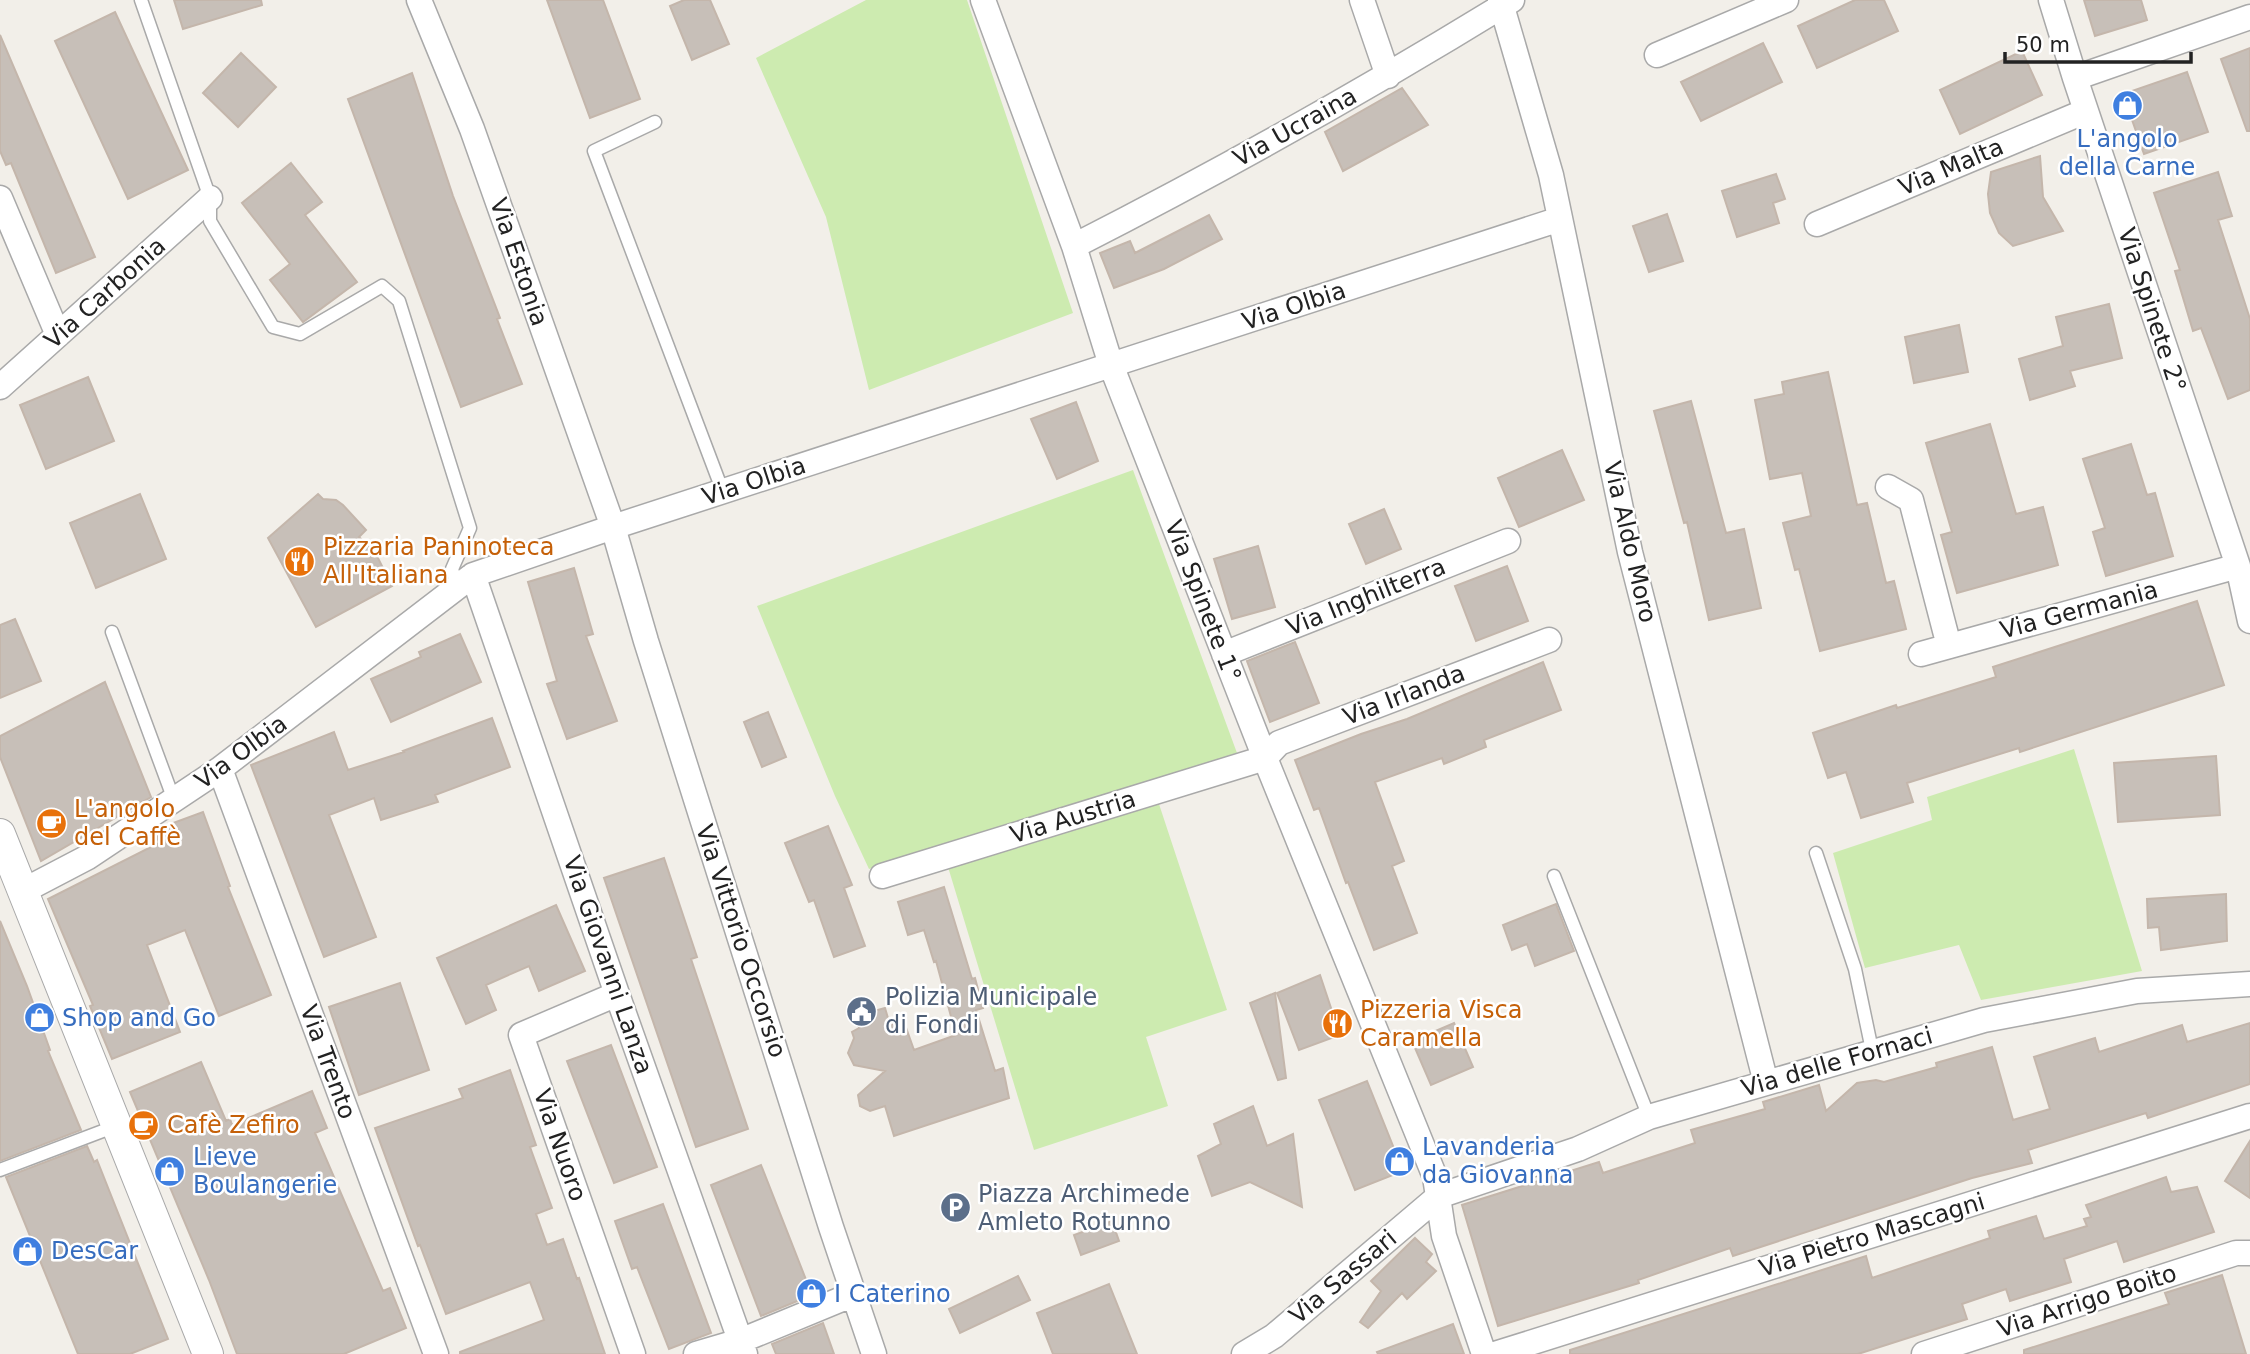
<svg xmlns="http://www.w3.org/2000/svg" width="2250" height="1354" font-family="'DejaVu Sans',sans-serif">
	<rect width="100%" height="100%" fill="#f2efe9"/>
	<path fill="#cdebb0" d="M866 0H967L1073 313 869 390 826 217 756 58Z
		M1133 470 1237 753 869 869 835 796 757 606Z
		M2074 749 2142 971 1981 1000 1959 945 1865 968 1833 853 1932 820 1927 797Z
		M1158 801 1227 1010 1146 1037 1168 1106 1034 1150 948 867Z"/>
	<path fill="#c7bfb8" stroke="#c4b6ab" stroke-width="2" d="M174 0H261L262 5 183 29Z
		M547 0H603L640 99 590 118Z
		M684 0H710L729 44 692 60 670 6Z
		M1855 0H1884L1898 31 1817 68 1798 26Z
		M2084 0H2141L2147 20 2095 36Z
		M115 12 188 170 128 199 55 41Z
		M0 35 95 257 56 273 11 163 6 165 0 151Z
		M1763 43 1782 82 1701 121 1681 82Z
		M2250 48V131H2247L2221 59Z
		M2022 51 2042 95 1960 134 1940 90Z
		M241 53 276 87 238 127 203 93Z
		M2187 72 2208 132 2144 154 2123 94Z
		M412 73 453 196 500 318 497 319 522 384 461 407 348 99Z
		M1402 88 1428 125 1343 171 1325 132Z
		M2040 156 2043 197 2063 231 2013 246 1999 233 1990 213 1988 194 1991 172Z
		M291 163 322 202 305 215 357 282 303 322 270 280 290 264 242 203Z
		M2218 172 2232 216 2218 220 2250 319V390L2228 399 2201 328 2193 331 2175 271 2180 270 2154 193Z
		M1776 174 1785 199 1773 203 1779 223 1737 237 1722 191Z
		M1667 214 1683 261 1649 272 1633 226Z
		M1209 215 1222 239 1164 269 1114 288 1100 253 1130 241 1135 253Z
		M2109 304 2122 358 2070 371 2075 386 2030 400 2019 359 2063 346 2056 317Z
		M1959 325 1968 372 1914 383 1905 337Z
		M1828 372 1857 505 1867 503 1886 583 1894 581 1906 629 1820 651 1799 569 1795 570 1783 523 1811 516 1802 473 1770 479 1755 400 1784 394 1782 382Z
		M88 377 114 441 46 469 20 405Z
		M1691 401 1726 533 1744 529 1761 608 1709 620 1687 522 1684 523 1654 411Z
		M1076 402 1098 461 1057 479 1031 419Z
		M1990 424 2016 514 2043 507 2058 565 1957 593 1941 535 1952 532 1926 443Z
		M2131 444 2147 495 2155 493 2173 556 2106 576 2093 532 2105 528 2083 459Z
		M1562 450 1584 500 1519 527 1498 478Z
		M140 494 166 559 96 588 70 523Z
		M318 494 323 499 336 500 343 505 366 530 359 537 376 554 392 586 316 627 268 538Z
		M1384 509 1401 549 1366 564 1349 524Z
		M1258 546 1275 607 1232 619 1214 559Z
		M1507 566 1528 621 1476 641 1455 586Z
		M574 568 593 634 586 636 617 721 567 739 547 684 557 681 528 582Z
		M2197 601 2224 685 2020 752 2019 748 1907 783 1913 802 1861 818 1846 772 1828 778 1813 733 1896 705 1897 708 1996 677 1993 667Z
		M15 619 41 681 0 698V625Z
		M460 634 481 682 391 722 371 679 421 657 419 652Z
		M1295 642 1319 703 1270 722 1247 661Z
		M1543 662 1561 710 1484 740 1486 747 1444 764 1442 758 1375 782 1404 861 1392 866 1417 933 1374 950 1348 882 1346 883 1319 808 1314 810 1295 760 1361 734 1407 719Z
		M105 682 151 797 41 861 0 757V736Z
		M768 712 786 757 762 767 744 722Z
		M492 718 510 767 435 795 438 802 381 820 374 798 329 815 376 937 324 957 251 765 334 732 348 770 404 752 403 751Z
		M2216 756 2220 815 2118 822 2114 763Z
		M203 812 230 886 228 887 271 995 219 1016 185 930 147 945 180 1032 112 1059 90 1006 93 1005 48 899 159 843 155 830 157 829Z
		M828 826 852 885 844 888 865 946 834 957 814 900 809 902 785 843Z
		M664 858 697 957 691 959 748 1129 696 1147 604 878Z
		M944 887 972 979 975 978 983 1008 976 1010 995 1071 1003 1068 1009 1098 894 1136 885 1106 870 1111 860 1106 858 1095 885 1071 854 1065 848 1053 854 1038 852 1032 859 1028 856 1016 885 1008 890 1025 903 1019 914 1050 956 1035 936 961 934 962 924 930 908 935 898 902Z
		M2226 894 2227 941 2161 950 2159 927 2148 928 2147 899Z
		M1556 904 1574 951 1535 966 1527 944 1512 950 1503 925Z
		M556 905 585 971 539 991 529 966 486 985 496 1010 466 1024 437 958Z
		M0 921 27 986 50 1050 48 1051 81 1130 0 1161Z
		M1320 975 1340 1035 1299 1050 1277 993Z
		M400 983 429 1070 359 1095 329 1007Z
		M1275 993 1286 1078 1278 1080 1250 1003Z
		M1454 1023 1473 1067 1431 1085 1412 1041Z
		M2250 1023V1084L2148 1118 2146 1113 2028 1150 2032 1163 1972 1178 1733 1256 1730 1248 1638 1280 1639 1283 1498 1326 1462 1205 1599 1162 1603 1173 1695 1143 1691 1130 1765 1109 1763 1102 1819 1085 1826 1111 1857 1083 1876 1080 1884 1082 1937 1067 1936 1063 1992 1047 2013 1120 2050 1109 2034 1057 2095 1038 2099 1052 2182 1025 2187 1042Z
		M611 1045 657 1167 614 1183 567 1061Z
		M201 1062 226 1121 230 1119 232 1125 312 1091 327 1128 315 1133 383 1291 390 1288 406 1328 344 1354H237L209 1280 130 1092Z
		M510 1070 536 1145 530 1147 552 1208 536 1214 547 1245 563 1239 577 1279 579 1278 605 1354H460V1352L544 1320 530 1282 446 1314 420 1245 418 1246 375 1128 463 1098 459 1089Z
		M1367 1081 1403 1171 1355 1190 1319 1100Z
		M1253 1106 1267 1146 1293 1134 1302 1207 1250 1182 1212 1196 1198 1156 1221 1144 1214 1124Z
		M2250 1141V1198L2225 1181Z
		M87 1146 94 1162 97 1160 168 1339 130 1354H78L6 1177Z
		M761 1165 812 1295 761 1316 711 1185Z
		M2166 1177 2171 1192 2197 1187 2214 1232 2124 1262 2117 1241 2064 1259 2071 1282 2010 1301 2006 1289 1962 1304 1967 1319 1858 1354H1570V1350L1866 1256 1872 1278 1990 1238 1988 1231 2036 1216 2044 1239 2087 1226 2084 1219 2091 1217 2086 1205Z
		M663 1204 711 1333 669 1349 637 1267 632 1269 615 1221Z
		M1112 1221 1119 1241 1081 1255 1074 1235Z
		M1415 1238 1432 1254 1426 1262 1436 1271 1407 1299 1402 1293 1368 1328 1360 1322 1381 1291 1371 1281Z
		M2222 1275 2246 1354H2024V1350L2169 1304 2165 1293Z
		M1018 1276 1030 1300 960 1333 949 1309Z
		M1109 1284 1137 1354H1053L1037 1313Z
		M823 1323 834 1354H776L772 1344Z
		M1453 1324 1464 1354H1378L1377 1352Z"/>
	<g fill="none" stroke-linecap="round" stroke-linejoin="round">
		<defs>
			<path id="service" d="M141 0 210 198V221L273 327 300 334 382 286 399 301 470 528 452 569 458 588
				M655 122 594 151 723 492
				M112 632 174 800
				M1816 853 1855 969 1872 1050
				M1554 876 1649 1117
				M0 1170 116 1126"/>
			<path id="minor" d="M419 0 472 129 613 527 646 641 831 1227 874 1354
				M983 0 1074 246 1111 365 1265 758 1435 1177 1444 1236 1484 1354
				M1362 0 1388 76
				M1500 0 1551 175 1630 552 1766 1083
				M2051 0 2075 78 2238 566 2250 621
				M1657 55 1786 0
				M2075 78 2250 17
				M0 198 58 335
				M1817 224 2086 111
				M1074 246C1223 170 1369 88 1512 0
				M0 387 210 198
				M1888 487 1911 500 1949 646
				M473 575 617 994 745 1354
				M1224 654 1508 541
				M1921 654 2238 566
				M220 769 436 1354
				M882 876 1265 758 1279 743 1549 640
				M23 891 88 857 220 769 473 575 613 527 1560 219
				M617 994 521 1035 633 1354
				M696 1354 740 1341 854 1294
				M1244 1354 1274 1336 1439 1196 1578 1149 1649 1117 1984 1020 2137 991 2250 984
				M1495 1354 2250 1116
				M1924 1354 2236 1253H2250"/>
			<path id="tertiary" d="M0 834 208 1354"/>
		</defs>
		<use href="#service" stroke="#a9a9a9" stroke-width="15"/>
		<use href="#minor" stroke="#a9a9a9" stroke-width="27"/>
		<use href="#tertiary" stroke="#a9a9a9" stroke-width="32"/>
		<use href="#service" stroke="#fff" stroke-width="12"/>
		<use href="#minor" stroke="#fff" stroke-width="24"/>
		<use href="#tertiary" stroke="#fff" stroke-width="30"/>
	</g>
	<defs>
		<symbol id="shop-disc" viewBox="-11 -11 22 22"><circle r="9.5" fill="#3f7fe0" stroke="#fff"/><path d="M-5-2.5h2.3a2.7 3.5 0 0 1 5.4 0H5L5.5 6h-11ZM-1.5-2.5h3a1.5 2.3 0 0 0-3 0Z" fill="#fff"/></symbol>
		<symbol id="restaurant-disc" viewBox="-11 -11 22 22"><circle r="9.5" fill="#e8710a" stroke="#fff"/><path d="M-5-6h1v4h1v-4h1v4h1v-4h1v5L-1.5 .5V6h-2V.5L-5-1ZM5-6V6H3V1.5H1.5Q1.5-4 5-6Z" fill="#fff"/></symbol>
		<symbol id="cafe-disc" viewBox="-11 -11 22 22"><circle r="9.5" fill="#e8710a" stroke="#fff"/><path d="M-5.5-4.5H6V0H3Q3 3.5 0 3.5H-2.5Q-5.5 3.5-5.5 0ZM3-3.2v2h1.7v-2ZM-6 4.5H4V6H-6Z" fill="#fff"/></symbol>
		<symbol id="civic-disc" viewBox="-11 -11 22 22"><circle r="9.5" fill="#5c6f8a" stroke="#fff"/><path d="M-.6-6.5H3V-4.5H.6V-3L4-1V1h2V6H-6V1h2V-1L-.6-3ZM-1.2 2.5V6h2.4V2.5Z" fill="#fff"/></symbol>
		<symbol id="parking-disc" viewBox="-11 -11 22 22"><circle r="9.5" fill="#5c6f8a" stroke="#fff"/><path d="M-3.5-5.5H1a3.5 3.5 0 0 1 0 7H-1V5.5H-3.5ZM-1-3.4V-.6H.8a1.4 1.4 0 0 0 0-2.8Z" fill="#fff"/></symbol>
	</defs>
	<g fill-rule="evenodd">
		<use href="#shop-disc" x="2110" y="88" width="35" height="35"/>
		<use href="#restaurant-disc" x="282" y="544" width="35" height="35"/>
		<use href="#cafe-disc" x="34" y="806" width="35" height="35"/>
		<use href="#civic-disc" x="844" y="994" width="35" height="35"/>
		<use href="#shop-disc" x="22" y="1000" width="35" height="35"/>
		<use href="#restaurant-disc" x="1320" y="1006" width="35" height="35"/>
		<use href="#cafe-disc" x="126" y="1108" width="35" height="35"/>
		<use href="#shop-disc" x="1382" y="1144" width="35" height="35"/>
		<use href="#shop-disc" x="152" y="1154" width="35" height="35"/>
		<use href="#parking-disc" x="938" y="1190" width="35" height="35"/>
		<use href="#shop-disc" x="10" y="1234" width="35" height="35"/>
		<use href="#shop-disc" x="794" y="1276" width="35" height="35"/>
	</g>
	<g text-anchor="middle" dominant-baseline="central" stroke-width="5" stroke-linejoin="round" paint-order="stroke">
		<g font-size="24" fill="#222" stroke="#fff">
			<text transform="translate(1295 127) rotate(-29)">Via Ucraina</text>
			<text transform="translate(1951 167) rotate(-23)">Via Malta</text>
			<text transform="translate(519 262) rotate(71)">Via Estonia</text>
			<text transform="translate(105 293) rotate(-42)">Via Carbonia</text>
			<text transform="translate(1294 306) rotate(-18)">Via Olbia</text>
			<text transform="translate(2152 310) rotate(72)">Via Spinete 2°</text>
			<text transform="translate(754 481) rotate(-18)">Via Olbia</text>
			<text transform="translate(1630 542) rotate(77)">Via Aldo Moro</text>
			<text transform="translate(1366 597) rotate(-22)">Via Inghilterra</text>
			<text transform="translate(1203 601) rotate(69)">Via Spinete 1°</text>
			<text transform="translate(2079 610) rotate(-15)">Via Germania</text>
			<text transform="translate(1404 695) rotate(-21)">Via Irlanda</text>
			<text transform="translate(241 752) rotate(-36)">Via Olbia</text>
			<text transform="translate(1073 817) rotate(-17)">Via Austria</text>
			<text transform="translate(741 941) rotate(72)">Via Vittorio Occorsio</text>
			<text transform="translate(608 965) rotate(71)">Via Giovanni Lanza</text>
			<text transform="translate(328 1062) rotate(70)">Via Trento</text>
			<text transform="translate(1837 1062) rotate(-16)">Via delle Fornaci</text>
			<text transform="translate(560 1145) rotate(71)">Via Nuoro</text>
			<text transform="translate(1872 1235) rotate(-17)">Via Pietro Mascagni</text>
			<text transform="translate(1343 1277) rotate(-40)">Via Sassari</text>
			<text transform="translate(2087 1301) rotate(-18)">Via Arrigo Boito</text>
		</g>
		<g font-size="24" fill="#366cbe" stroke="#fff" text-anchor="start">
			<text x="2127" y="139" text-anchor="middle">L'angolo<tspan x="2127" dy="28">della Carne</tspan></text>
			<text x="62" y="1018">Shop and Go</text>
			<text x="1422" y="1147">Lavanderia<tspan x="1422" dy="28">da Giovanna</tspan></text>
			<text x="193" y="1157">Lieve<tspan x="193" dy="28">Boulangerie</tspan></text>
			<text x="51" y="1251">DesCar</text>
			<text x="834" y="1294">I Caterino</text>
		</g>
		<g font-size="24" fill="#c56008" stroke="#fff" text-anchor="start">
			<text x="323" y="547">Pizzaria Paninoteca<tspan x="323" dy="28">All'Italiana</tspan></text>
			<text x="74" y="809">L'angolo<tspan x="74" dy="28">del Caffè</tspan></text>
			<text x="1360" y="1010">Pizzeria Visca<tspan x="1360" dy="28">Caramella</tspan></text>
			<text x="167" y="1125">Cafè Zefiro</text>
		</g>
		<g font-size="24" fill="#4e5e75" stroke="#fff" text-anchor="start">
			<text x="885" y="997">Polizia Municipale<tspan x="885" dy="28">di Fondi</tspan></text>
			<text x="978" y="1194">Piazza Archimede<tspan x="978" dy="28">Amleto Rotunno</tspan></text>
		</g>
	</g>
	<path d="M2005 52v10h186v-10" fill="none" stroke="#222222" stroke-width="3.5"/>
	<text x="2016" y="52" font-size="21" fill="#222222" stroke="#ffffff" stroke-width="5" paint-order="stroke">50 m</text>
</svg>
